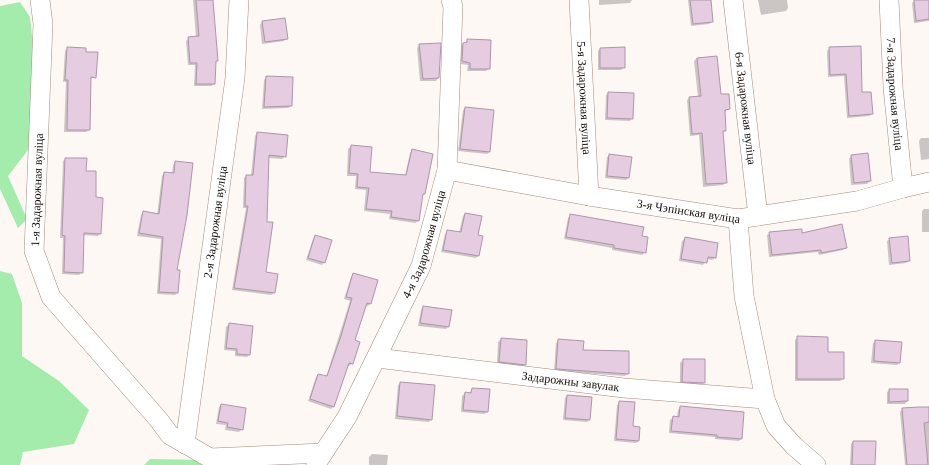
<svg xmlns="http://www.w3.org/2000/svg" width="929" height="465" font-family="Georgia,serif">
	<rect width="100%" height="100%" fill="#fef8f5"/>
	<path fill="#a3ecab" d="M20 2 30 17 34 55 32 145 8 176 27 219 18 228 0 189V6Z
		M0 271 12 274 22 303V356L59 381 89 410 74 444 23 452 20 465H0Z
		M150 459 206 460 212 465H144Z"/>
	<path fill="#0003" d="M193 0H213L217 61 215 63 214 84 211 86H194L195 65H188L186 41 189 38H196Z
		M599 0H632L630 3 599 5Z
		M688 0H710L712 21 709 24 691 26Z
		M758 0H787L788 8 786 11 761 15Z
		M915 0H929V21L914 23 912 3Z
		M262 22 286 39 284 41 262 44 260 25Z
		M468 40 489 69 486 71H467L468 65 460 64 461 46Z
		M419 45 438 78 436 81H420L417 48Z
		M67 48 84 53 95 77 90 79 89 130 86 132H64L66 82H63L65 51Z
		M830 48 861 93 872 114 869 116 847 118 844 76 828 77 827 51Z
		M600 49 624 67 621 70H598V51Z
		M716 57 720 95 729 109 724 112 725 131 723 133 726 182 723 185 703 187 699 135 690 136 687 100 690 98 698 97 694 61 697 58Z
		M266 77 291 106 288 108 262 109 264 80Z
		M608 93 632 118 630 121 605 120 606 95Z
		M465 108 489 152 487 154 458 151 463 110Z
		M257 133 285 156 282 159 268 158 265 272 274 293 271 295 232 290 246 208H243L244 178 246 176H251L255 136Z
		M921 138H929V159L921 160 919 141Z
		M351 146 369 173 405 176 410 153 412 150 424 194 422 196 418 221 415 223 389 219 390 214 364 211 366 190 355 189 356 176H347L348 149Z
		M610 155 628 178 626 180 605 178 607 157Z
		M867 155 870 181 867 184 851 185 849 159 851 156Z
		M65 159 95 198 100 233 98 236 83 235 82 272 79 275 62 274 63 238H60L63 161Z
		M176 162V271L177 293 175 295 157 294 161 239 137 236 141 215 143 212 157 215 162 176 164 173 172 174 173 165Z
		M924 209H929V232H922V211Z
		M465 214 477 236 478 256 476 258 441 252 445 234 447 231 459 233 463 216Z
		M571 215 641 237 645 252 642 255 612 250V248L564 239 568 218Z
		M770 233 801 234 846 248 843 250 819 255 818 252 769 257 767 235Z
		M315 236 324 262 322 265 306 260 313 239Z
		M685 238 715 258 712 260 707 259 703 265 679 261 682 241Z
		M890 239 909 261 906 263 889 265 887 241Z
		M353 274 371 303 368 306 365 305 354 341 352 364 349 366 347 365 334 406 331 409 308 401 316 377 318 375 326 377 350 301 344 299 351 277Z
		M423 307 448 327 446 329 418 326 421 310Z
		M229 324 249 355 247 357 235 356V351L224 350 226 327Z
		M798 337 827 353 843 379 840 381H795V340Z
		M501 339 525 365 522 367 497 364 498 342Z
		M559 340 628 373 625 376 554 371 556 343Z
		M876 341 899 363 897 365 871 363 873 343Z
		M683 360H704V383L702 385 680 384V363Z
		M401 383 431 419 429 422 395 419 398 385Z
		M472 389 487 412 484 414 461 412 462 396 465 393 469 394Z
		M890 390H907V401L905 404H887V392Z
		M567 396 589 420 587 422 563 420 565 398Z
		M620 402 631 427 639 428 638 441 636 443 614 441 617 405Z
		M221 405 242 429 239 432 225 430 226 425 216 424 219 407Z
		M680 407 741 439 739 441 715 439V437L669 433 670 420 673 417H677L678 410Z
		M929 408V465H905L900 412 902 409Z
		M853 442 874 465H850L851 444Z
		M372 454 388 455 387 465H369V457Z"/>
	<path fill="#e5cce0" stroke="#ad96a8" d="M196 0H213L218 61H216L215 84H196L197 63H190L188 37 199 36Z
		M690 0H711L713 22 693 24Z
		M914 0H929V19L916 21Z
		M285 18 288 39 265 42 262 21Z
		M467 39 491 40 490 69H470V63L462 61 463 43 467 42Z
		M441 43 439 78 423 79 419 44Z
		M861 46 862 92H871L873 114 849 116 846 74 830 75 829 47Z
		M67 47 86 48V52H98L96 78 91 77 90 130H67L68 80H65Z
		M625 47V68H600V48Z
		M717 56 721 94H729L730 109 725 110 726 131H723L727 183 706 184 702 133 692 134 689 97 701 96 697 58Z
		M266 76 293 77 292 106 264 107Z
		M608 92 634 93 633 119 607 118Z
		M465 107 494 110 490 152 460 149Z
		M257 132 288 135 286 157 269 155 267 222H273L266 272 278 274 275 293 234 288 248 206H245L246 175H253Z
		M351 145 372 147 370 172 406 175 412 149 433 154 425 194H423L419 221 391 217 392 211 366 209 369 188 357 187 358 174 349 173Z
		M868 153 871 181 854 183 851 155Z
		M609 154 632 157 629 178 607 176Z
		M65 158H87L86 171H96V197L103 198 101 234 84 233 83 273 64 272 65 236 62 235Z
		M175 161 193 163 187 215 177 270H180L178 293 159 292 163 237 139 233 143 211 159 214 164 172 174 173Z
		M465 213 482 216 478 235 483 236 479 256 443 250 447 230 461 232Z
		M570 214 644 227 642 236 648 237 646 253 614 248V245L566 237Z
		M842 224 847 248 821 253V250L772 255 769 232 802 229V233Z
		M315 235 332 240 325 263 308 258Z
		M908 236 910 261 892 263 889 238Z
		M685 237 718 243 716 258 708 257 707 263 681 259Z
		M353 273 378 280 371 304 367 303 355 340 360 342 353 364 349 363 334 407 310 399 318 374 327 376 341 336 352 298 346 297Z
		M423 306 452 310 449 327 420 323Z
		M229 323 253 326 250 355 237 354V349L226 348Z
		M797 336 828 337V352H844V379H797Z
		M501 338 527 340 526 365 499 362Z
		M558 339 584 341 583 350 629 351V374L556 369Z
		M875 340 902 342 900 363 874 361Z
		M683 359H705V383L682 382Z
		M400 382 435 385 432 420 397 416Z
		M472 388 490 389 488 412 463 410 465 392 471 393Z
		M889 389H908V401L889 402Z
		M567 395 592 397 590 420 565 418Z
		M619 401 635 402 633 426 640 427 639 441 616 439Z
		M221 404 246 408 243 430 227 427 228 423 218 421Z
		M680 406 744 412 742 439 717 437V435L671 431 673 416 679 417Z
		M919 407H929V422L924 423 928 465H907L902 408Z
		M853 441H876L875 465H852Z"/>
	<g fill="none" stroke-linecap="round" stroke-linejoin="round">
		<defs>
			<g id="street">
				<path d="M40 0 43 24 34 251 51 297 158 419 170 435 210 458 323 453"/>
				<path id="s1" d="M579 0 589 196"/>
				<path id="s2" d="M733 0 758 216"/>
				<path id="s3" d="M889 0 893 87 903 188"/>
				<path id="s4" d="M447 170 589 196 738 219 857 201 903 188 929 182"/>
				<path d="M738 219 744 296 765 399 776 426 794 446 816 465"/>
				<path id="s5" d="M377 358 624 388 765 399"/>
				<path id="s6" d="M185 444 235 78 239 0"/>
				<path id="s7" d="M316 464 347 417 421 266 447 170 453 7 451 0"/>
			</g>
		</defs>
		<use href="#street" stroke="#a58a7e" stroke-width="20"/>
		<use href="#street" stroke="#fff" stroke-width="19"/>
	</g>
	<g text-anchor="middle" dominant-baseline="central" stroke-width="3" stroke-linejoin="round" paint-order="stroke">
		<g font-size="12" fill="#170e09" stroke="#fff">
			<text stroke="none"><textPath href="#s3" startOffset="94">7-я Задарожная вуліца</textPath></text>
			<text stroke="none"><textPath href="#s1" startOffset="98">5-я Задарожная вуліца</textPath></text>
			<text stroke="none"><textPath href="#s2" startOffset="109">6-я Задарожная вуліца</textPath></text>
			<text transform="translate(37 190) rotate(-88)">1-я Задарожная вуліца</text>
			<text stroke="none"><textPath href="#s4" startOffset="245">3-я Чэпінская вуліца</textPath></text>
			<text stroke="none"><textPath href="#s6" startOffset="224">2-я Задарожная вуліца</textPath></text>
			<text stroke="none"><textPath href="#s7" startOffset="246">4-я Задарожная вуліца</textPath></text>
			<text stroke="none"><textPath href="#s5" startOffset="195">Задарожны завулак</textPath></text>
		</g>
	</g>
</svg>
